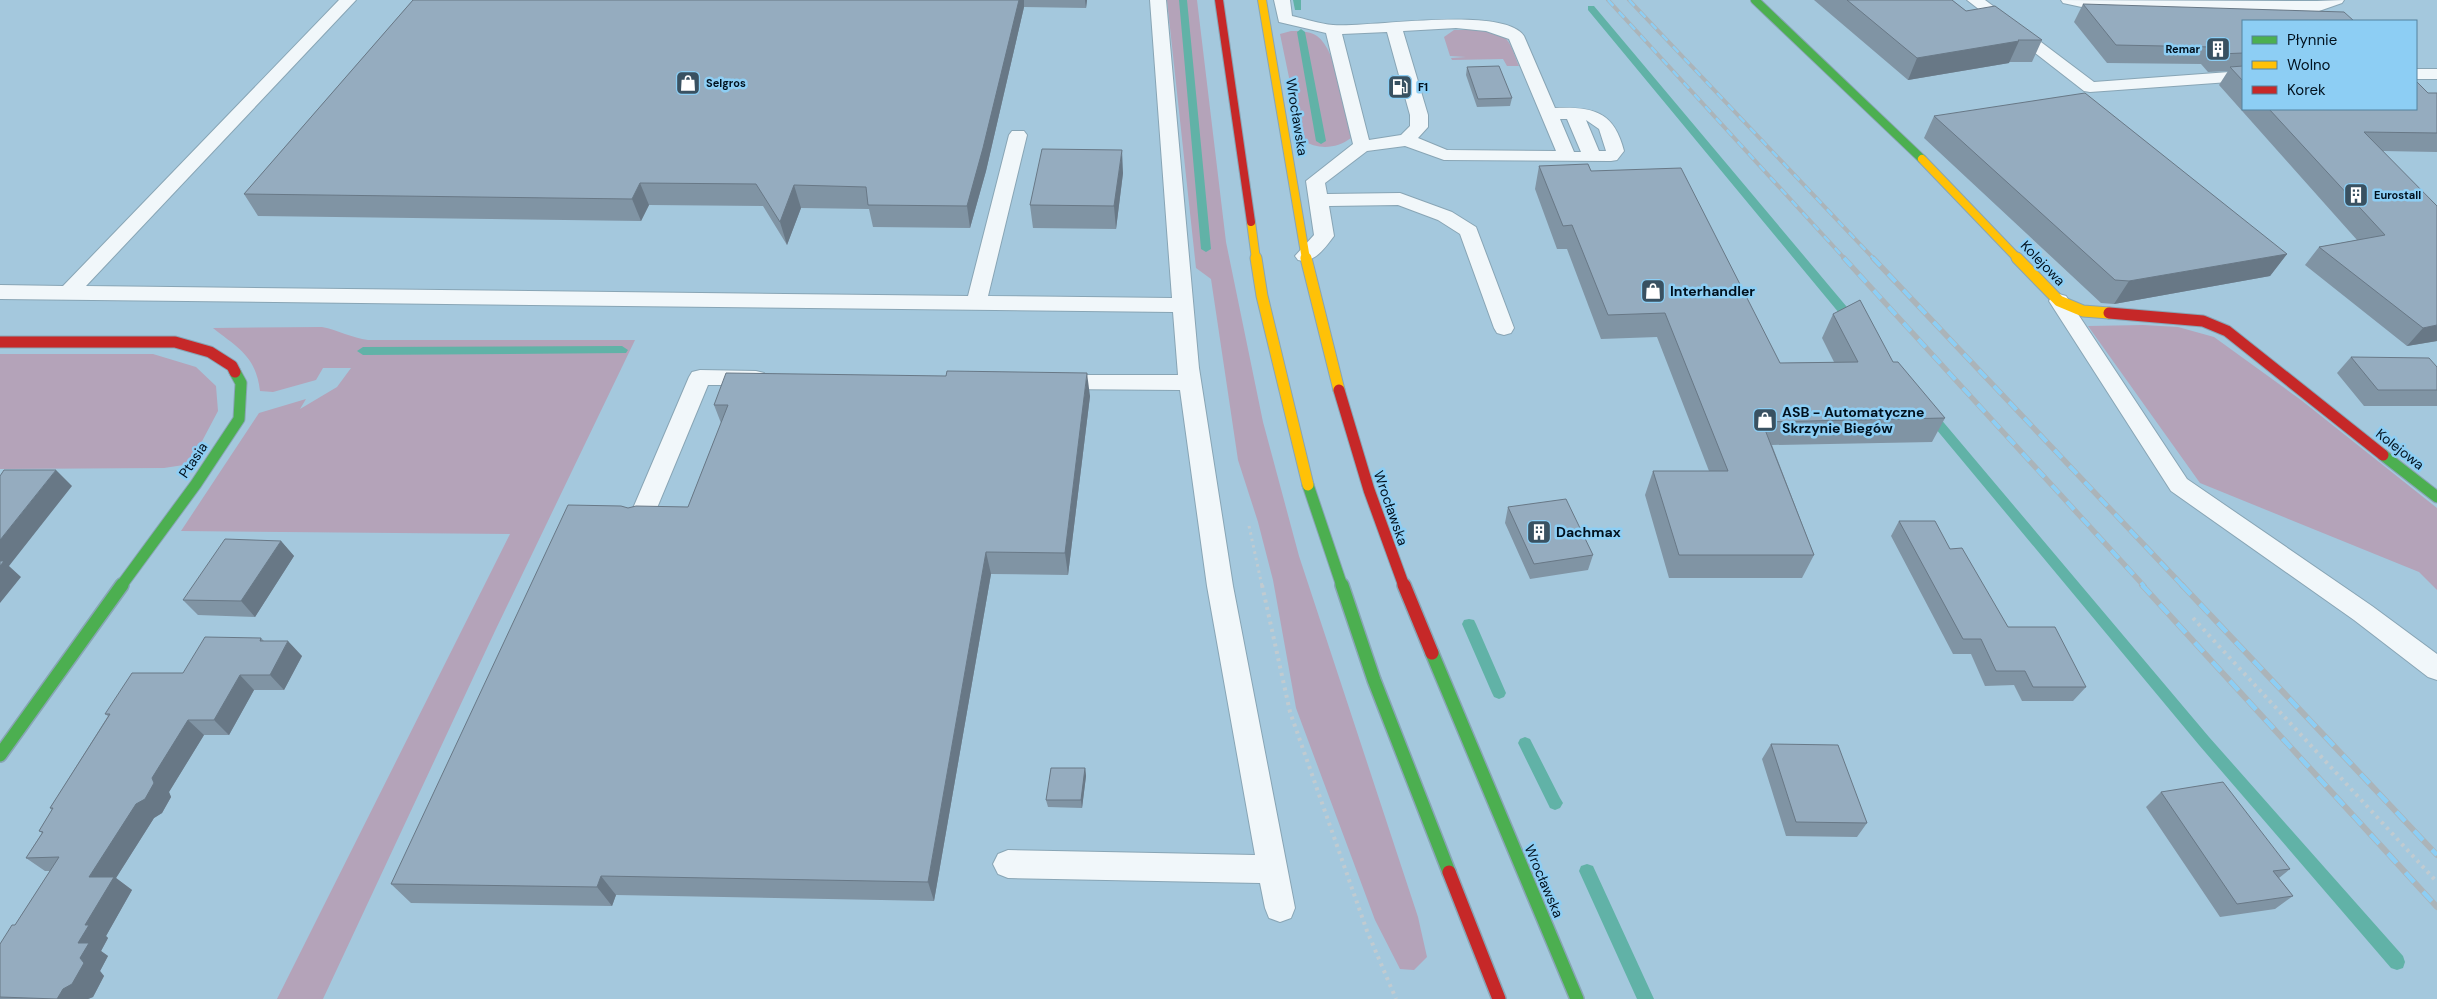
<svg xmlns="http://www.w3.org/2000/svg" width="2437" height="999" font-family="'DM Sans',sans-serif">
	<rect width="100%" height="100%" fill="#a4c8dd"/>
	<path fill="#b4a3b9" d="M1167 0H1197L1226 242 1263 422 1299 556 1418 917 1427 957 1414 970 1400 969 1375 920 1296 708 1273 580 1258 522 1238 460 1211 279 1196 268Z
		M1454 30C1468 30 1498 27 1507 40 1513 47 1515 58 1519 66H1507L1503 59 1452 60 1451 58 1466 57 1450 56 1444 37Z
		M1291 31C1300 31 1309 31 1317 36 1338 51 1345 113 1351 138 1336 149 1318 150 1302 140L1280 34Z
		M2143 325 2178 327 2214 337 2301 400 2437 508V590L2419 572 2200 483 2088 326Z
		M322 327C338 330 352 338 368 340H635L495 631 323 999H277L510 534 181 531 259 413 306 399 300 409 337 387 351 368H323L316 380 273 392 260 391C256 356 238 348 213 328Z
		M0 354H153L196 367 216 386 218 411 190 464 164 468 0 469Z"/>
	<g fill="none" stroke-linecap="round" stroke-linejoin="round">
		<path fill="#61b2a7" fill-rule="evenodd" d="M1179 0H1187L1211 249 1206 252 1201 249Z
			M1293 0H1301V10H1295Z
			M1588 6H1594L1857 319 1858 322 1857 325H1849L1588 10Z
			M1301 29 1305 32 1326 141 1321 144 1316 141 1297 32Z
			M622 346 628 350 626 353 363 355 357 351 363 347Z
			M1930 410 1934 411 2209 737 2403 956 2405 962 2403 968 2397 970 2391 968 2199 745 1926 417 1924 414 1926 411Z
			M1469 619 1474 620 1476 624 1506 693 1504 697 1499 699 1494 697 1492 693 1462 624 1464 620Z
			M1525 737 1530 739 1560 798 1563 803 1560 808 1555 810 1550 808 1518 743 1520 739Z
			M1587 864 1593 866 1654 999H1637L1579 871 1581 866Z"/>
		<defs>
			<path id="lane" d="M339 0H356L86 286 968 296 1009 135 1012 131H1024L1027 135 988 296 1172 298 1150 0H1166L1199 368 1233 586 1295 908 1291 918 1280 922 1269 918 1265 908 1260 883 1008 878 998 874 993 864 998 854 1008 850 1255 855 1207 586 1180 390 1057 389 1049 387 1046 382 1049 377 1057 375H1178L1173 312 0 299V285L63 286Z
				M1274 0H1290L1292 16C1306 19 1320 24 1333 25 1370 28 1503 5 1524 36L1555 108C1593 107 1614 111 1624 151L1617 160 1611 161 1444 160 1405 146 1367 151 1325 183 1327 194 1400 193 1452 212 1476 227 1514 328 1511 333 1504 335 1497 333 1494 328 1460 234 1438 220 1398 205 1329 206 1334 236C1325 248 1314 264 1298 260L1295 256 1314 235 1306 181 1353 144 1326 33 1279 22ZM1456 28 1486 31 1509 39 1556 151 1447 150 1418 138 1428 127V115L1403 31ZM1387 32 1410 115V126L1401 135 1369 140 1342 34ZM1560 119H1567L1581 152H1574ZM1586 120 1599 129 1606 151H1599Z
				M1967 0H1985L2094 82 2243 71V81L2090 92 2084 91Z
				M2061 0 2317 1 2344 0 2342 3 2319 11 2091 9 2063 3Z
				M2416 69H2437V79H2416Z
				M2059 294 2066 296 2187 479 2372 606 2437 654V680L2428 677 2354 620 2171 491 2049 301 2052 296Z
				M700 370 756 371 764 373 767 378 764 383 756 385H708L652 520 649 526 640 529 631 526 628 520 689 377 692 372Z"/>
			<path id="fast-far2" d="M1755 0 1922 159"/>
			<path id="fast-far1" d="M2383 455 2437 497
				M1308 485 1342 586
				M121 586 196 484 239 419 241 383 235 372"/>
			<path id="fast" d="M1342 585 1374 680 1449 872
				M1432 653 1577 999
				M0 755 122 585"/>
			<path id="slow-far1" d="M1262 0 1306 259
				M1922 159 2018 259
				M1251 222 1256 259"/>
			<path id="slow" d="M1256 258 1262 296 1308 485
				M1306 258 1339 390
				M2017 258 2059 301 2083 311 2109 313"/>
			<path id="jam-far2" d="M1219 0 1251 222"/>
			<path id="jam-far1" d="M2109 313 2203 321 2227 331 2383 455
				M0 342H175L210 352 232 366 235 372
				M1339 390 1369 490 1404 586"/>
			<path id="jam" d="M1404 585 1432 653
				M1449 872 1499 999"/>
		</defs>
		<use href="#lane" stroke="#88a5b5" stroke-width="2"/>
		<use href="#fast-far2" stroke="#88a5b5" stroke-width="10"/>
		<use href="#fast-far1" stroke="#88a5b5" stroke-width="13"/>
		<use href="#fast" stroke="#88a5b5" stroke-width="16"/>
		<use href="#slow-far1" stroke="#88a5b5" stroke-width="10"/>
		<use href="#slow" stroke="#88a5b5" stroke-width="13"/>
		<use href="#jam-far2" stroke="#88a5b5" stroke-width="10"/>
		<use href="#jam-far1" stroke="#88a5b5" stroke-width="13"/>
		<use href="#jam" stroke="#88a5b5" stroke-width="16"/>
		<path stroke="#c0cbd1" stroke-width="3" stroke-dasharray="2.5 4" stroke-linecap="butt" d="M1249 526 1262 586"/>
		<path stroke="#c0cbd1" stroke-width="4" stroke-dasharray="3 4.5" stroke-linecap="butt" d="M1262 585 1290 712 1367 931 1396 999
			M2193 618 2437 882"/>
		<use href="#lane" fill="#f1f7fa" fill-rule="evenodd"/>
		<use href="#fast-far2" stroke="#4caf50" stroke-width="8"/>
		<use href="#fast-far1" stroke="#4caf50" stroke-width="11"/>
		<use href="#fast" stroke="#4caf50" stroke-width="13"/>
		<use href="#slow-far1" stroke="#ffc107" stroke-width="8"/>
		<use href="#slow" stroke="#ffc107" stroke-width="11"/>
		<use href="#jam-far2" stroke="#c62828" stroke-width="8"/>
		<use href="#jam-far1" stroke="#c62828" stroke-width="11"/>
		<use href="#jam" stroke="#c62828" stroke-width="13"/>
		<defs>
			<path id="rail-far2" d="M1608 0 1845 259
				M1629 0 1874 259"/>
			<path id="rail-far1" d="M1844 258 2144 586
				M1873 258 2183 586"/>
			<path id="rail" d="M2142 585 2437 907
				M2182 585 2437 855"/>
		</defs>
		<use href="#rail-far2" stroke="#abb4b9" stroke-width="4"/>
		<use href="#rail-far1" stroke="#abb4b9" stroke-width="5.5"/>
		<use href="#rail" stroke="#abb4b9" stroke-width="6"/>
		<use href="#rail-far2" stroke="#8dcef4" stroke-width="2.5" stroke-dasharray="8" stroke-linecap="butt"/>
		<use href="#rail-far1" stroke="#8dcef4" stroke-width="4" stroke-dasharray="11" stroke-linecap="butt"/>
		<use href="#rail" stroke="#8dcef4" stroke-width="4.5" stroke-dasharray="13" stroke-linecap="butt"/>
	</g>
	<path fill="#8094a4" d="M413 0H1087L1086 8 1024 7 986 171 970 228 873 227 869 209 801 208 787 245 763 206 649 205 641 221 258 216 244 194Z
		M1814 0H1952L1966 11 2042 40 2032 62H2009V63L1908 80Z
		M2083 4 2243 21V109H2416L2428 93H2437V152L2383 151 2437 341 2407 346 2305 265 2319 247 2357 240 2219 85 2228 71 2208 72 2201 64 2107 63 2074 22Z
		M1467 67 1512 98 1510 106 1477 107 1466 75Z
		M1934 116 2287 254 2270 276 2114 304 2101 303 1924 138Z
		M1539 166 1591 171 1780 363 1834 362 1822 338 1833 314 1893 362 1945 418 1932 442 1772 445 1814 555 1802 578H1669L1645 495 1653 471H1709L1657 337 1601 339 1567 249H1557L1535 189Z
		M1123 173 1116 229 1033 228 1030 205Z
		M2351 357 2437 367V406H2364L2337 373Z
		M1090 396 1068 575 991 574 934 901 616 895 612 906 411 903 391 884 628 508 688 507 721 423 714 405Z
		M1508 507 1593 555 1588 570 1530 579 1505 523Z
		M1899 521 1950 549 2008 627 2086 687 2073 701H2022L2014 685 1985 686 1971 654H1953L1891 536Z
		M281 541 294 556 255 617 198 615 183 600Z
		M261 638 264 641 302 656 284 690H254L229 735H204L169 792 171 797 162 813 154 818 116 878 132 890 106 936 108 938 101 951 108 956 100 971 104 976 93 997 88 999H0V944L15 925 50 871H45L26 858 42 833 39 831 52 810 50 808 108 716 105 714 183 673Z
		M1771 744 1867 823 1857 837 1786 836 1762 759Z
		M1085 768 1086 776 1082 808 1048 807 1046 800Z
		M2161 792 2290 869 2279 878 2293 896 2275 909 2220 917 2146 807Z"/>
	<path fill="#687886" d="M1019 0H1024V7L986 171 970 228 967 206Z
		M1085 0H1087L1086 8Z
		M2019 41 2009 63 1908 80 1917 58Z
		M1122 150 1123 173 1116 229 1114 206Z
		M640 183 649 205 641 221 632 199Z
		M794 185 801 208 787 245 780 222Z
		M2287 254 2270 276 2114 304 2129 281Z
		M2437 325V341L2407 346 2423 328Z
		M1087 373 1090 396 1068 575 1065 553Z
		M56 470 72 486 9 566 21 577 0 603V540Z
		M281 541 294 556 255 617 241 601Z
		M986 552 991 574 934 901 928 882Z
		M288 641 302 656 284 690 270 675Z
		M240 675 254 690 229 735 214 720Z
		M188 720 204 735 169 792 171 797 162 813 154 818 116 878 132 890 106 936 108 938 101 951 108 956 100 971 104 976 93 997 88 999H57L80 958 78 943 85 925 89 877Z
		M1085 768 1086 776 1082 808 1081 800Z
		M601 876 616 895 612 906 597 887Z"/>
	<path fill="#95acbf" stroke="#687886" d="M413 0H1019L983 148 967 206 868 205 866 187 794 185 780 222 756 184 640 183 632 199 244 194Z
		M1847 0H1952L1966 11 1995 6 2042 40H2018L2019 41 1917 58Z
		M2083 4 2344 12 2354 21H2243V53L2219 54 2212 47 2116 45Z
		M1499 66 1512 98 1478 99 1467 67Z
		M2243 66V81L2230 67Z
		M2416 81 2428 93H2437V133L2364 132 2437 206V325L2423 328 2319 247 2385 235 2269 109H2416Z
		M2085 93 2287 254 2129 281 2115 280 1934 116Z
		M1042 149 1122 150 1114 206 1030 205Z
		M1588 164 1591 171 1681 168 1780 363 1858 362 1833 314 1860 300 1893 362H1898L1945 418 1762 422 1814 555H1679L1653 471H1728L1665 313 1608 315 1572 225 1563 226 1539 166Z
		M2351 357 2429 358 2437 367V390H2378Z
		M947 371 1087 373 1065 553 986 552 928 882 601 876 597 887 391 884 568 505 621 506 628 508 636 506 688 507 728 405H714L726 373 946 376Z
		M4 470H56L0 540V476Z
		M1566 499 1593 555 1534 564 1508 507Z
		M1899 521H1935L1950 549 1962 548 2008 627H2055L2086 687H2033L2025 671H1996L1981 639H1963Z
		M225 539 281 541 241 601 183 600Z
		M0 561H4L0 566Z
		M205 637 261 638 260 641H288L270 675H240L214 720H188L152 778 154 783 145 799 136 804 89 877H114L85 925H89L78 943H89L80 958 84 963 72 984 63 989 57 999 0 997V944L12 925H15L59 857 26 858 43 832 39 831 53 808H50L110 714H105L132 673H183Z
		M1771 744 1838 745 1867 823 1796 822Z
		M1051 768H1085L1081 800H1046Z
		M2223 782 2290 869 2273 871 2293 896 2237 904 2161 792Z"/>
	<defs>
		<symbol id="building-square" viewBox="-11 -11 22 22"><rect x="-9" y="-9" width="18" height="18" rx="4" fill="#395161" stroke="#8dcef4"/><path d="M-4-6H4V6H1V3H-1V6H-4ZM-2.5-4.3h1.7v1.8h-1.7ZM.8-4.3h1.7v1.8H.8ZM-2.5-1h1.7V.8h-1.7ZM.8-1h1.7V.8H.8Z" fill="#fff"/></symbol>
		<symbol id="shop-square" viewBox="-11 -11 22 22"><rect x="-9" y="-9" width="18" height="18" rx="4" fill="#395161" stroke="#8dcef4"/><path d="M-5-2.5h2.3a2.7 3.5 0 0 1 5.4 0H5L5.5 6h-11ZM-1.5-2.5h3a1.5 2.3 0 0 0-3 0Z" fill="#fff"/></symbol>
		<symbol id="fuel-square" viewBox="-11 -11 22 22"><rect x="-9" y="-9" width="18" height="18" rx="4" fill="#395161" stroke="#8dcef4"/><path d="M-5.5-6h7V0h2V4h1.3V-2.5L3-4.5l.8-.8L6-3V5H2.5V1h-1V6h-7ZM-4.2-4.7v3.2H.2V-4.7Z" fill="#fff"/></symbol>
	</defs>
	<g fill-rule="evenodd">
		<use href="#building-square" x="2204" y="35" width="28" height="28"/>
		<use href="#shop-square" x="674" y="69" width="28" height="28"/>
		<use href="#fuel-square" x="1386" y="73" width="28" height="28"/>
		<use href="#building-square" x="2342" y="181" width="28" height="28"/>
		<use href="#shop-square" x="1639" y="277" width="28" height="28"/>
		<use href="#shop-square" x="1751" y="406" width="28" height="28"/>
		<use href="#building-square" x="1525" y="518" width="28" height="28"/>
	</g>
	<g text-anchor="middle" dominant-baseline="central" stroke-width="5" stroke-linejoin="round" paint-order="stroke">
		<g font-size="11" font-weight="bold" fill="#00111e" stroke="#8dcef4" text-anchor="start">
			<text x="2200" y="49" text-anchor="end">Remar</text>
			<text x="706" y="83">Selgros</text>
			<text x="1418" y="87">F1</text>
			<text x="2374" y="195">Eurostall</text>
		</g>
		<g font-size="14" fill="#00111e" stroke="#8dcef4">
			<text transform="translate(1297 117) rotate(81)">Wrocławska</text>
			<text transform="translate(2043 263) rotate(46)">Kolejowa</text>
			<text transform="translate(2400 449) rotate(38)">Kolejowa</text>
			<text transform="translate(193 460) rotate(-56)">Ptasia</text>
			<text transform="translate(1391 508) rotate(71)">Wrocławska</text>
			<text transform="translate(1544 881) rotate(67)">Wrocławska</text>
		</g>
		<g font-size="14" font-weight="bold" fill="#00111e" stroke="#8dcef4" text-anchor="start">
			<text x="1670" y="291">Interhandler</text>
			<text x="1782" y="412">ASB - Automatyczne<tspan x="1782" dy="16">Skrzynie Biegów</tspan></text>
			<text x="1556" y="532">Dachmax</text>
		</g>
	</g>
	<rect x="2242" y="20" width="175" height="90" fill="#8dcef4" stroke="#55829e"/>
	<rect x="2252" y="36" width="25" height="8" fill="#4caf50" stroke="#55829e"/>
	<text x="2287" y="45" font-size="15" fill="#00111e">Płynnie</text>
	<rect x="2252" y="61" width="25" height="8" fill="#ffc107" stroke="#55829e"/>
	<text x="2287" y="70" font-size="15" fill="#00111e">Wolno</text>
	<rect x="2252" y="86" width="25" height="8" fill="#c62828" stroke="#55829e"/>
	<text x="2287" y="95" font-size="15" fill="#00111e">Korek</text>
</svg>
